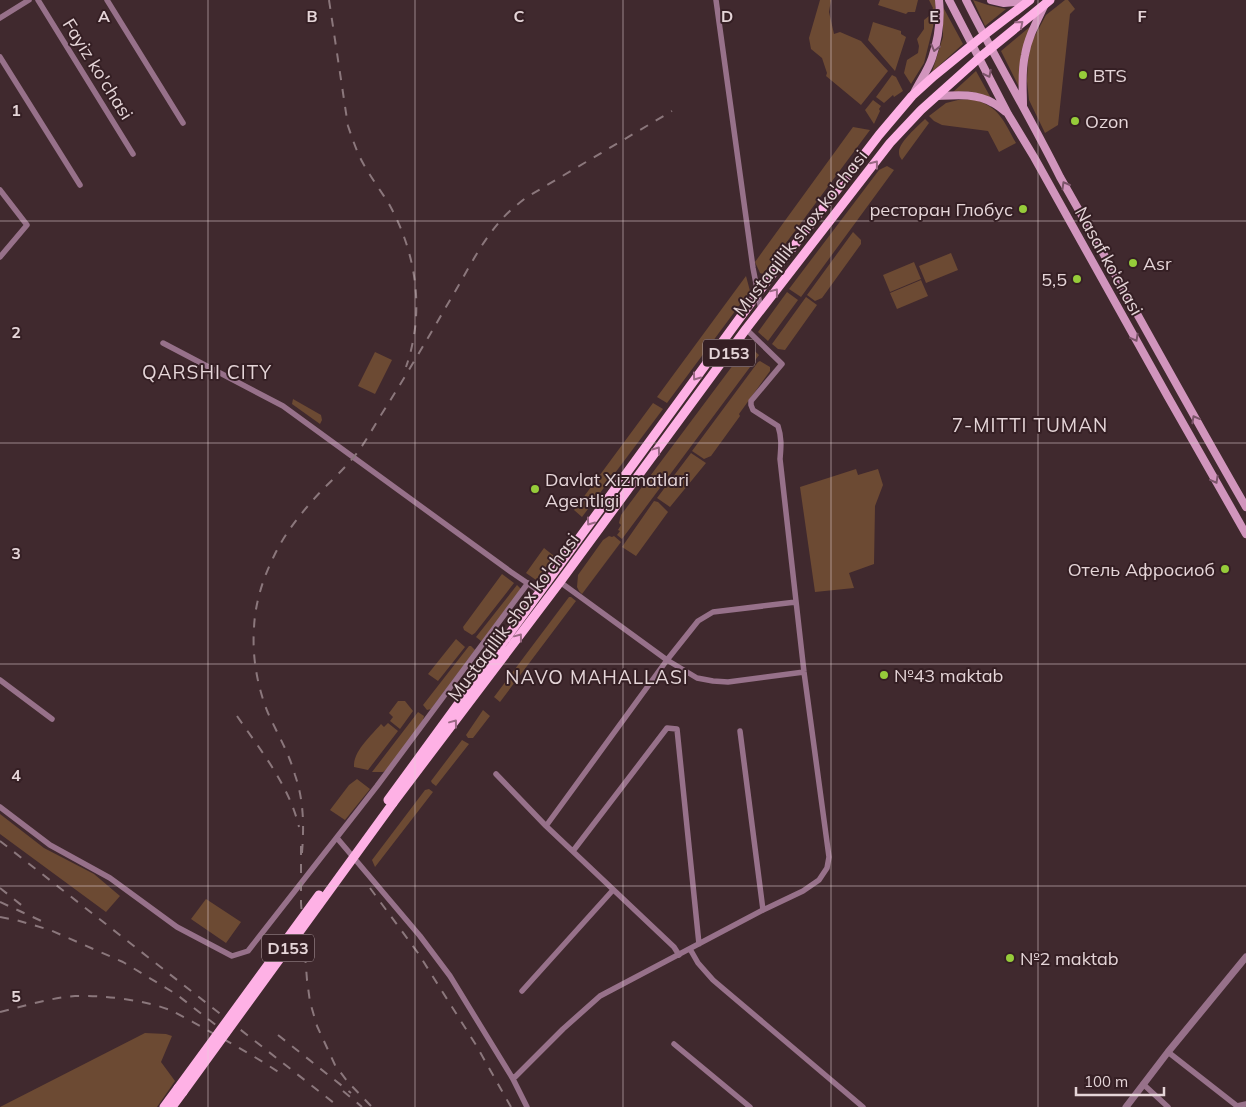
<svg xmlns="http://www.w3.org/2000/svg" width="1246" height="1107" font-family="Mulish,sans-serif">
	<rect width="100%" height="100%" fill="#40292e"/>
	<path fill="#6c4a33" d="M820 0H831L829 12 834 34 840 32 861 41 888 71 861 105 826 76 827 73 822 58 811 49 809 38Z
		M880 0H918L915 12H908L906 14 878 5Z
		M929 0H936L933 27 924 63 911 84 904 73 907 60 918 53 919 46 917 39 924 29V20L929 16 933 8Z
		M973 0 988 5 1006 9 985 26Z
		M1065 0H1068L1075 9 1070 14 1058 125 1045 133 1029 100 1027 81 1028 61 1031 43 1046 15Z
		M943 7 963 44 932 72 943 37Z
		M873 22 901 31V34L906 37 895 71 868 40Z
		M1032 25C1021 50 1019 60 1019 87L1001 51Z
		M976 71 992 100C976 91 971 91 953 92Z
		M892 75 896 77 903 91 894 97 893 95 884 103 876 97Z
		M972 99C1000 107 1003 120 1016 143L999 152 988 131 942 125 934 121 929 116 946 103 958 100Z
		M873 100 881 106 879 109 880 111 874 124 865 110Z
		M925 119 929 123 902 160C900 157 899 156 899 152 899 142 918 126 925 119Z
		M853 127 870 130 763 274 760 273 755 262Z
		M887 166 894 170 801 297 789 289 879 170Z
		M853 232 861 240V244L822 298 815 301 807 295Z
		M951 253 958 270 926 283 919 266Z
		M914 262 921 279 890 292 883 275Z
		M746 276 750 291 667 403 657 397Z
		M921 280 928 296 897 309 890 293Z
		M787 292 798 300 768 341 758 332Z
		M806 297 817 305 785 350 778 349 772 344Z
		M748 345 759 355 622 539 617 535 620 531 618 530 621 525 619 523 621 515Z
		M375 352 392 360 375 394 358 386Z
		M760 361 770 367V371L739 414 740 416 711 456 704 459 692 451 758 362Z
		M293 399 321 415 322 420 320 424 292 404Z
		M653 403 663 409 582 517 574 510Z
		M691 453 706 463 670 507 657 498Z
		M856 469 858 475 878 469 883 485 875 506 874 564 849 573 854 588 815 592 800 487Z
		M654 501 658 502 668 512 636 556 622 547Z
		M609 536 612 537 614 536 621 542 582 594 579 591 577 587 578 575 603 540Z
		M544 548 554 556 536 580 526 573Z
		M502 574 514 583 475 633 472 635 464 630 463 627Z
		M517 585 521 589 483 640 481 641 476 637Z
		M569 597H571L576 601 500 702 494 697Z
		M456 639 465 647 438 681 428 674Z
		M469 646H471L475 650 431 709 427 710 423 705Z
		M398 701H405L413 711 400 729 390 721 393 717 389 713Z
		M483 710 490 716 473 738H468L466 735Z
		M418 712 424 716 423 720 388 769 383 772H372Z
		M388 723 398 731 368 770 354 767C353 751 371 736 381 724L384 727Z
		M462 740 469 744 436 786 432 783 431 781Z
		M357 779 370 789 345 820 330 810 349 785Z
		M429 789 433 792 375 867 372 860 425 790Z
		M0 814 44 848 94 874 120 896 106 912 0 834Z
		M206 899 241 922 226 943 191 919Z
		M145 1033 166 1034 172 1036 161 1062 175 1081 157 1107H0Z"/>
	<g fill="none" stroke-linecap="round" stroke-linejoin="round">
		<path stroke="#97718a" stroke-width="5.5" d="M38 0 133 154
			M107 0 183 123
			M716 0 753 268 761 310
			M0 18 29 0
			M0 57 80 185
			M0 190 27 225 0 257
			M163 343 283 406 511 572 539 591
			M560 582 667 660 697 678 713 681 728 682 804 672
			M0 680 52 719
			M740 731 763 910
			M496 774 546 826 674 947 679 955
			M0 807 50 845 110 878 177 927 232 956 248 951 377 786 528 583
			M546 826 667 660 698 621 713 612 796 602
			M337 838 420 936 450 976 513 1079 527 1107
			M573 851 667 728 677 729 699 944
			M690 949 698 963 713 980 863 1107
			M522 991 613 890
			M674 1044 750 1107
			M1168 1052 1237 1106 1246 1104
			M513 1079 563 1029 600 996 763 910 803 891 819 880 827 868 829 857 804 672 780 459C781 447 782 438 778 426L753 410 751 405V401L782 364 746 329
			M1143 1084 1168 1107"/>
		<path stroke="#97718a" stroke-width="7" d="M1126 1107 1168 1052 1246 957"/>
		<path stroke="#d195bd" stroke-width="8" d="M949 0 1008 114 1034 157 1168 397 1246 534
			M966 0C996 60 1030 117 1060 177 1123 287 1183 398 1246 507
			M991 0 1004 3 1028 1
			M914 93C920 81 928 70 932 58 938 40 941 19 939 0
			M937 96C956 95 976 93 993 103 997 105 1002 109 1006 112
			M1023 106C1023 89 1021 72 1025 55 1028 37 1037 21 1045 4"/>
		<path stroke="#feb1e5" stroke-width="9" d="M388 800 758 293 879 135 912 96 934 76 983 36 1030 0
			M393 803 560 582 746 329 890 143 921 110 979 58 1050 0
			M164 1107 178 1088
			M172 1107 183 1092"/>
		<path stroke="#8b777c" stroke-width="2" stroke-dasharray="9 9" stroke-linecap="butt" d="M329 0 348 126C353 140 357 153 364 165 372 179 381 191 389 204 417 254 425 313 406 367
			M237 716C261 751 289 785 299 827
			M0 841 339 1107
			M301 846V903L307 980 310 1002 317 1026 335 1065 347 1081 372 1107
			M302 853C304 826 304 801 295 775 289 753 277 733 268 713 257 686 252 656 254 628 255 603 263 578 274 556 284 535 298 517 313 500 327 484 344 470 357 453 366 441 373 428 381 415 406 376 429 336 453 295 468 270 481 242 502 219 509 211 518 204 527 197L672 111
			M0 888 25 908
			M370 888 418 953 476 1045 511 1107
			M0 902 48 924
			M0 917 16 920 50 930 123 962 176 994 230 1036
			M0 1012C25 1006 49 998 75 996 103 995 144 1000 170 1010 182 1016 195 1023 207 1030 233 1044 259 1059 283 1075
			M278 1035 351 1093
			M343 1091 362 1107"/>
		<path stroke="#feb1e5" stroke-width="9" d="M178 1088 319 895
			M183 1092 393 803"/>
	</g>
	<defs><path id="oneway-chevron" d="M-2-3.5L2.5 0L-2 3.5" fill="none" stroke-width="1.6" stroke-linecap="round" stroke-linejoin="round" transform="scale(1.25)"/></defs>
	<g stroke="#9a6884">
		<use href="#oneway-chevron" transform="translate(1020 24) rotate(-40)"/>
		<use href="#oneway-chevron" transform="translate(875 164) rotate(-52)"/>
		<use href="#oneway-chevron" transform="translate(775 292) rotate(-52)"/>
		<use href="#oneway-chevron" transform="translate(696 377) rotate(126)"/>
		<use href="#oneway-chevron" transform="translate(657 450) rotate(-54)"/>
		<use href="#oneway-chevron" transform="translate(590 522) rotate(126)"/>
		<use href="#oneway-chevron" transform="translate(519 637) rotate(-53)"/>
		<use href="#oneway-chevron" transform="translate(454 723) rotate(-53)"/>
	</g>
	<g stroke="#7b5469">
		<use href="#oneway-chevron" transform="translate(935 48) rotate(104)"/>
		<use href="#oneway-chevron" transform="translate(988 74) rotate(63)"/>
		<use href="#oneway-chevron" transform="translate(1065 185) rotate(-120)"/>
		<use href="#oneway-chevron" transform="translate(1135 338) rotate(61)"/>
		<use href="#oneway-chevron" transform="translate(1195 419) rotate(-119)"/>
		<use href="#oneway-chevron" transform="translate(1215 480) rotate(61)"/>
	</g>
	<path fill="none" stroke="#e5d5d8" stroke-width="1" stroke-opacity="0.55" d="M208 0V1107M415 0V1107M623 0V1107M831 0V1107M1038 0V1107M0 221H1246M0 443H1246M0 664H1246M0 886H1246"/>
	<g fill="#96cc3a" stroke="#351f24" stroke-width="2">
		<circle cx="1083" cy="75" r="5"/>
		<circle cx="1075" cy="121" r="5"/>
		<circle cx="1023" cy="209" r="5"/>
		<circle cx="1133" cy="263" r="5"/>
		<circle cx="1077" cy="279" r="5"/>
		<circle cx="535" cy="489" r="5"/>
		<circle cx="1225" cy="569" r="5"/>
		<circle cx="884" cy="675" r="5"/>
		<circle cx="1010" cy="958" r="5"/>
	</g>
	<g text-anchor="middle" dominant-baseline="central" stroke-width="4" stroke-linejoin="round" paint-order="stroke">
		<g fill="#351f24" stroke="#b09ea2" stroke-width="1">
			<rect x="703" y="339.5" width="52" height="27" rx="4"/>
			<rect x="262" y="934.5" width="52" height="27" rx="4"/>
		</g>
		<g font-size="16" font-weight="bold" fill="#e5d5d8">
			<text x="729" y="353">D153</text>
			<text x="288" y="948">D153</text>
		</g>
		<g font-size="18" fill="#e5d5d8" stroke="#351f24">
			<text transform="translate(98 69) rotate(58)">Fayiz ko'chasi</text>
			<text transform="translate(800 233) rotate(-52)">Mustaqillik shox ko'chasi</text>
			<text transform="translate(1109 261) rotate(61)">Nasaf ko‘chasi</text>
			<text transform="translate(513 617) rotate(-53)">Mustaqillik shox ko'chasi</text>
		</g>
		<g font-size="18" fill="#e5d5d8" stroke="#351f24" text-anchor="start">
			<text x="1093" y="75">BTS</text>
			<text x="1085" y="121">Ozon</text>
			<text x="1013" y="209" text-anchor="end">ресторан Глобус</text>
			<text x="1143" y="263">Asr</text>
			<text x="1067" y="279" text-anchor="end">5,5</text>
			<text x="545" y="479">Davlat Xizmatlari<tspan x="545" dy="21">Agentligi</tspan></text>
			<text x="1215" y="569" text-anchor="end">Отель Афросиоб</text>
			<text x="894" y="675">№43 maktab</text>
			<text x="1020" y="958">№2 maktab</text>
		</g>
		<g font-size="19" letter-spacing="1" fill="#e5d5d8" stroke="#351f24">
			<text x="207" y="372">QARSHI CITY</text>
			<text x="1030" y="425">7-MITTI TUMAN</text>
			<text x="597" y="677">NAVO MAHALLASI</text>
		</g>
	</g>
	<g font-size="16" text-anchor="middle" font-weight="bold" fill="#e5d5d8" stroke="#351f24" stroke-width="4" stroke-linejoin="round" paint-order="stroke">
		<text x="104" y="22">A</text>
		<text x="312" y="22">B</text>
		<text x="519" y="22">C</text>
		<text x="727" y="22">D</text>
		<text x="934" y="22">E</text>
		<text x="1142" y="22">F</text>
		<text x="16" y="116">1</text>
		<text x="16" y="338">2</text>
		<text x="16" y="559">3</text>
		<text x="16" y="781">4</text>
		<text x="16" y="1002">5</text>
	</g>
	<path d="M1076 1087v8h88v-8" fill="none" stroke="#e5d5d8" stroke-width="2.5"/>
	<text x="1084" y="1087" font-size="15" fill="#e5d5d8" stroke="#351f24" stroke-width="4" paint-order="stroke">100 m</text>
</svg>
